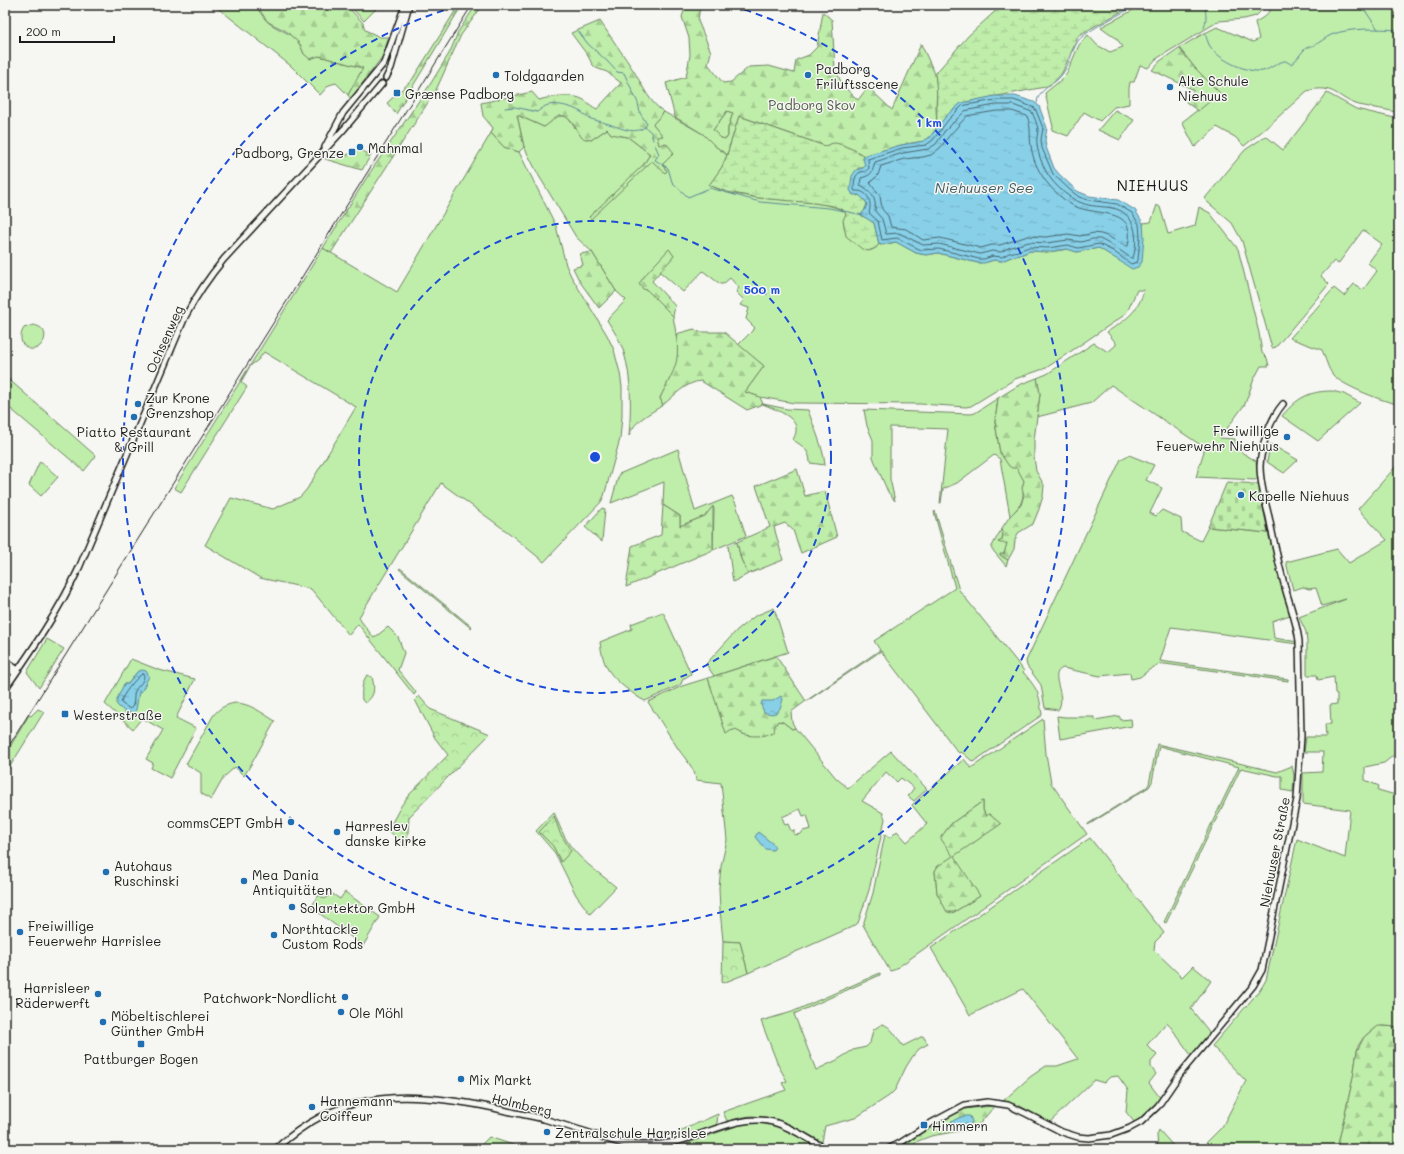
<svg xmlns="http://www.w3.org/2000/svg" width="1404" height="1154" font-family="Mali,sans-serif">
	<defs>
		<pattern id="forest-firs" width="22" height="20" patternUnits="userSpaceOnUse"><rect width="22" height="20" fill="#bfedaa"/><path d="M5 1l3.5 6h-7zM16 11l3.5 6h-7z" fill="#a4cb92"/></pattern>
		<pattern id="wetland-marsh" width="20" height="14" patternUnits="userSpaceOnUse"><rect width="20" height="14" fill="#bfedaa"/><path d="M1 5h8M5 5V1M11 12h8M15 12V8" fill="none" stroke="#a4cb92"/></pattern>
		<pattern id="cemetery-stones" width="16" height="16" patternUnits="userSpaceOnUse"><rect width="16" height="16" fill="#bfedaa"/><path d="M2 7V4a2 2 0 0 1 4 0v3zM10 15v-3a2 2 0 0 1 4 0v3z" fill="#a4cb92"/></pattern>
		<pattern id="park-crowns" width="20" height="18" patternUnits="userSpaceOnUse"><rect width="20" height="18" fill="#bfedaa"/><path d="M2 6a3 3 0 1 1 6 0M12 15a3 3 0 1 1 6 0" fill="none" stroke="#a4cb92"/></pattern>
		<pattern id="water-ripples" width="26" height="14" patternUnits="userSpaceOnUse"><rect width="26" height="14" fill="#87d0e8"/><path d="M2 4q2-2 4 0t4 0M15 11q2-2 4 0t4 0" fill="none" stroke="#74b2c6"/></pattern>
	</defs>
	<rect width="100%" height="100%" fill="#f6f6f2"/>
	<filter id="ink" filterUnits="userSpaceOnUse"><feTurbulence type="fractalNoise" baseFrequency=".025" numOctaves="2"/><feDisplacementMap in="SourceGraphic" scale="8" xChannelSelector="R" yChannelSelector="G"/><feConvolveMatrix kernelMatrix="1 2 1 2 8 2 1 2 1" color-interpolation-filters="sRGB"/></filter>
	<g filter="url(#ink)">
		<path fill="#bfedaa" stroke="#6e8463" fill-rule="evenodd" d="M214 5H256C259 11 264 19 269 23 285 34 297 33 304 54L319 56 363 68 348 95 336 83 329 85 320 95 291 66Z
			M356 5H372L376 9 364 21 352 8Z
			M1143 5H1267L1256 16 1244 19 1219 21 1156 59 1148 68 1140 65 1134 82H1130L1129 88V104L1114 107 1100 121 1084 112 1068 136 1052 130 1053 127 1045 93 1061 80 1066 75 1079 45 1088 35 1097 45 1110 52 1123 47 1116 38 1101 27Z
			M1273 5H1399V113C1386 109 1373 108 1359 105 1337 99 1335 83 1307 91L1266 128 1244 146 1235 137 1217 127 1195 147 1182 122 1220 93 1195 68 1179 48 1201 35 1217 27 1253 42 1259 39 1255 22C1264 18 1269 13 1273 5Z
			M1327 93 1356 109 1399 119V404C1386 403 1341 385 1333 375 1328 369 1325 357 1322 350L1290 338 1334 288 1344 296 1354 284 1363 290 1377 271 1368 263 1382 244 1363 230 1338 264 1334 261 1321 276 1329 284 1276 347 1272 348 1242 241 1232 223 1205 200 1206 197 1245 150 1266 136 1283 150Z
			M1115 110 1134 120 1120 140 1098 130Z
			M727 111 733 113 728 128V136L726 139 721 138 713 130Z
			M664 112 703 134 714 145 727 155 722 167 710 185C713 186 717 189 721 190 733 194 747 196 760 198 776 200 839 201 846 214 844 221 843 226 846 233 847 238 851 239 855 242 864 249 869 256 879 244L880 245 896 242 916 253 926 255 938 253 978 263 987 262 994 260 1002 261 1011 257 1020 255 1030 251 1048 252 1068 249 1077 252 1099 248 1117 259 1143 227V223L1151 222 1157 205 1160 207 1168 234 1195 226 1199 207 1210 213 1238 249 1259 333 1262 353 1267 358 1269 366H1261L1254 379 1245 404 1220 438 1235 439 1236 449 1256 461 1258 478 1255 480 1196 477 1205 448 1111 385 1091 403 1037 417 1040 394 1037 378 1047 374 1094 343 1108 352 1116 345V343L1107 332C1125 320 1138 313 1144 290H1137L1128 310 1123 316 1055 362 1046 368 1015 379 971 406 966 407 920 404 794 403 760 397 745 392 764 366 738 345 755 328 746 319 749 308 740 305 744 300 736 292 739 288 730 278 723 284H720L703 271 683 292 659 271 674 256 645 275 647 290 673 316 678 345V357L677 365 660 398 663 405C650 414 634 420 629 436 631 410 632 378 624 353 621 341 613 330 607 320L626 300 616 291 592 252 576 237 539 176 524 147 517 115 544 127 558 116H565L568 118 581 136 591 140 607 129 621 136 628 137 650 154 644 164 652 160 665 172 667 171C659 162 660 149 657 137L662 136 653 124Z
			M491 133 504 147 519 152 556 226 566 265 571 276 607 335 614 350 620 373 622 387V416L620 439 604 496 601 502 544 562 509 533 441 483 359 617 361 621 374 638 388 627 398 637 404 653 398 670 416 692 414 695 358 624 349 635 311 589 260 578 205 545 231 498 273 509 300 497 307 489 356 407 264 352 258 360 250 366 241 382 247 387 181 492 174 488 323 248 397 292Z
			M33 325C59 329 36 363 22 343 20 338 21 332 24 328Z
			M5 376 96 456 84 471 5 404Z
			M1332 391 1344 394 1360 403 1318 441 1282 416C1297 398 1309 391 1332 391Z
			M998 398 995 422 1000 453C1008 460 1023 469 1024 481 1024 484 1022 487 1023 490 1024 502 1019 507 1010 516L1000 459 994 455 957 483 943 489 941 503H940L948 429 890 427V479L895 501 888 492 875 462 873 457V440L867 426 864 410 971 414 975 413Z
			M763 404 787 409 808 410C814 428 823 446 825 465L810 463C810 451 803 446 793 440 794 437 796 434 796 431 798 416 773 409 763 404Z
			M1270 444 1298 460 1284 473 1267 462Z
			M678 449 695 511 732 496 736 504 746 536 713 550 714 509 713 507 705 516 680 526V516L663 505 664 482 611 503 619 474Z
			M1129 455 1154 465 1146 480 1162 488 1150 513 1156 516 1162 510 1181 519 1182 532 1201 541 1208 527 1268 533 1290 615 1272 621 1274 638 1298 642V644L1171 627 1160 661 1288 679V681L1165 664H1159L1149 670 1140 677 1131 679 1130 673 1100 676 1063 668C1047 674 1068 695 1058 710L1045 708 1041 685 1027 666 1026 661 1121 459Z
			M40 461 58 477 41 496 29 485Z
			M1399 463V751L1384 763 1365 767V780L1379 786 1378 790 1399 796V1027L1383 1026 1376 1027 1364 1037 1358 1046 1356 1056 1353 1078 1337 1149H1304L1302 1143 1300 1144V1149H1210L1205 1144 1222 1127 1246 1081 1212 1046 1260 990 1266 980 1297 839 1345 858 1350 810 1303 804V773L1322 772 1323 752H1304L1306 737H1326L1325 724H1331L1330 705 1337 704V694L1335 693 1334 677 1318 680 1317 675H1307V642L1306 632 1299 617 1346 599 1322 606 1316 588 1309 589 1303 587 1293 590 1286 562 1337 549 1349 563 1387 540 1358 509Z
			M602 508 605 509 602 542 585 527Z
			M935 511 959 590 1021 667 1024 671 1023 672C1038 690 1039 692 1042 715L973 762 963 753 961 752 959 753 957 751 881 651 807 701H806L880 650 874 641 955 588 934 512Z
			M1002 528 1003 532 1002 540 1007 542C1007 547 1004 552 1003 557L1008 560 1006 566 991 548Z
			M737 542 741 559 748 574 733 582 728 546Z
			M774 608 788 652 714 676 706 664 737 630 755 616Z
			M663 612 691 674 683 679 681 684 678 686 645 701C638 698 633 693 627 689 609 675 603 666 600 642L632 629 631 624Z
			M47 639 64 649 39 688 27 672Z
			M131 659 159 670 195 679 176 718 196 728 170 778 151 768 153 763 146 759 163 730 142 718 133 729 105 704ZM137 672 139 697 123 687 124 684H128Z
			M367 675 372 677C375 689 375 696 365 703L362 700C361 692 362 682 367 675Z
			M708 678 716 701 732 730H736L743 734 766 735 778 721 783 722 792 729 795 728 836 778 848 788 891 751 927 789 914 801 908 796 914 788 901 778 897 782 886 772 862 801 883 813 885 819 869 890 858 923 854 926 748 973 740 942 723 941 720 910 719 888 721 866 727 840 721 783 696 780C695 768 685 759 679 750 669 734 658 718 648 702L682 686ZM800 809 803 816 807 815 811 829 803 831 801 834 794 835V830L791 831 788 824 785 825 782 817Z
			M235 703C250 703 262 713 275 721L253 761 244 776 235 767 224 777 211 800 201 793V773L186 764 213 716C219 708 225 705 235 703Z
			M38 709 44 712 9 768 5 765V755L29 715 31 716Z
			M1057 716 1065 717H1094L1095 720 1119 716 1121 720 1131 719 1132 726 1060 739Z
			M1043 719 1046 754 1051 783 1087 834 894 970 890 971 863 925 873 893 885 834 890 838 897 831 907 842 927 824 912 805 964 759 971 768ZM983 801V810L986 816 989 814 1000 824 941 837 952 823ZM938 866 980 896 954 912 950 913 937 893 935 871Z
			M1157 744 1277 772 1292 766 1294 775 1293 792 1282 790V776H1277L1241 768 1166 923 1164 922 1239 767 1159 746 1152 782 1149 787 1088 825V824L1147 787 1149 784Z
			M554 812C559 825 564 838 572 848 585 864 602 875 616 887L590 914 576 895 555 853 536 831Z
			M1090 838 1164 933 1155 942 1154 950 1182 977 1193 966 1211 981 1191 1009 1211 1034 1191 1055 1167 1022 1147 1045 1157 1055 1151 1062V1067L1156 1074 1149 1083 1161 1099 1135 1123 1126 1112 1128 1090 1118 1076 1110 1077 1104 1083 1094 1080 1050 1122 1018 1105 1003 1101 1030 1077 1046 1066H1057L1078 1059 1023 989 970 1015 931 948Z
			M345 892 380 917 363 946 311 907 319 895 325 899 331 893 340 899Z
			M880 973V975L794 1014 816 1070 837 1060 853 1050 866 1047 870 1043 873 1030 882 1024C892 1026 897 1039 903 1046L923 1036 928 1044 919 1049 913 1056 906 1067 895 1090 889 1096 855 1118 825 1126 822 1142C800 1129 778 1117 752 1116 743 1116 735 1120 727 1121L723 1112 786 1090 782 1083 787 1081 778 1065 761 1021 792 1012Z
			M718 1114 717 1123 715 1127 685 1135 680 1131Z
			M748 1122 771 1123 792 1131 822 1149H683V1146L696 1140Z
			M1159 1130 1176 1149H1158L1157 1135Z"/>
		<path fill="url(#forest-firs)" stroke="#6e8463" fill-rule="evenodd" d="M256 5H333L335 7 349 8 363 23 365 30 380 37H389L382 57 351 99 348 95 363 68 319 56 310 59 304 54 300 44 286 31 268 22Z
			M459 5H462L396 114 387 103 412 80Z
			M476 5H483L461 35 436 90 331 253 323 248 369 174 431 83 450 52 458 32Z
			M686 5H700L698 21 711 52 708 64 723 83 731 82 749 67 769 66 794 73 796 60 809 55 817 47 823 12 832 20 835 69 843 86 858 100 868 87 892 110 921 44 935 74 937 87 936 107 937 127 930 137 924 141 901 145 864 156 854 150 831 144 825 146 739 116 727 155 714 145 703 134 675 117 666 83 686 77 690 55 689 38 682 17ZM727 111 733 113 728 128V136L726 139 721 138 713 130Z
			M600 21C611 38 624 55 635 73 644 88 649 102 664 112L653 124 663 136 657 137 659 145 666 143 674 153 662 165 667 171 665 173 652 161 591 219 589 217 644 164 650 154 628 137 611 134 607 129 591 140 582 138C577 131 568 110 557 117 552 120 549 124 544 127L517 115 524 147 519 152 504 147 491 133 493 128 483 116 481 103 532 92 539 100C552 96 572 93 584 100 589 103 592 107 597 109L621 83 607 72 596 68 592 64 588 56 571 33Z
			M1179 48 1195 68 1220 93 1198 111 1186 102 1194 90 1152 70 1160 61Z
			M356 148 371 155 362 170 325 159 327 156C337 156 350 158 356 148Z
			M669 249 674 256 652 281 675 306 673 316 647 290 643 289 639 284 645 275Z
			M592 252 616 291 599 308 580 282 573 268 583 265 580 254Z
			M694 329 699 332H724L764 366 745 392 760 397 763 404 747 410 701 381C686 382 674 396 663 405L660 398C673 371 681 364 676 334Z
			M1037 378 1040 394 1034 440V457L1036 471 1044 485 1043 496 1039 509 1033 524 1018 533 1015 540 1014 549 1008 560 1000 555V554H1004L1007 543H1001L998 542 1002 540 1003 532 1002 528 1010 516 1021 505 1024 495 1022 488 1024 481 1017 468H1012L1009 466 1000 453 995 422 998 398 1019 385Z
			M797 469 805 496 825 491 837 537 801 553 793 530 785 523 774 527 783 560 748 574 741 559 737 542 770 527 756 486Z
			M663 505 680 516V526L705 516 713 506V550L626 587 632 546 661 535Z
			M400 568 472 627 471 628 399 569Z
			M776 656 806 701 791 712 792 722 795 728 792 729 783 722 778 721 775 726 774 731C767 737 751 737 743 734 740 733 738 730 734 730 731 730 729 732 726 734L708 678Z
			M983 801V810L986 816 989 814 1001 824 954 856 980 896 954 912H947L937 893 935 871 938 866 953 856 941 839V837L952 823Z
			M1379 1026 1399 1027V1149H1337L1353 1078 1357 1051 1364 1037 1376 1027Z
			M993 1106V1108L976 1128 931 1136 918 1141 908 1149H901L902 1146 942 1120 963 1109Z"/>
		<path fill="url(#wetland-marsh)" stroke="#6e8463" d="M1002 5H1133L1079 35 1062 73 1053 83 1045 87 961 103 937 127C936 110 938 92 935 74L968 36Z
			M739 116 825 146C828 146 831 143 834 143 841 143 859 152 864 156L863 158 866 166 863 168H858L857 196 859 195 866 202 867 204 862 216 869 219 874 223 879 244 876 248 868 251 862 249 846 236 843 220 846 214 843 210 833 206 814 203 759 198 727 192 709 185 722 167 727 155Z"/>
		<path fill="url(#cemetery-stones)" stroke="#6e8463" d="M1227 482 1258 484 1259 486 1268 533 1208 527Z"/>
		<path fill="url(#park-crowns)" stroke="#6e8463" d="M419 696 430 709 490 734 409 817 407 847 388 830 401 806 408 796 448 755 435 738 415 700Z
			M554 816 560 833 571 851 561 862 553 846 539 832Z
			M723 941 740 942 748 973 723 983 722 982Z
			M489 1137 516 1146 518 1149H477Z"/>
		<path fill="url(#water-ripples)" stroke="#5c8896" d="M995 96H1015L1034 102 1039 106 1047 128 1045 140 1046 147 1054 168 1059 174 1077 191 1089 196 1118 200 1135 210 1143 223 1144 237 1142 262 1138 267 1132 269 1099 248 1077 252 1067 249 1048 252 1030 251 1020 255 1011 257 1002 261 994 260 984 263H978L938 253 926 255 916 253 896 242 882 245 879 244 874 223 861 215 863 212 865 210 867 204 866 202 859 195H853L850 190 852 176 856 170 863 168 865 166 863 158 866 155 901 145 924 141 930 137 946 116 961 103Z
			M142 670 146 671 149 676 142 691 139 692 136 710C130 717 122 710 117 705V699L124 684H128L137 672Z
			M781 696 783 699C780 711 777 717 764 712L761 705 762 701H773Z
			M758 832 773 844 775 847 773 850 765 849 755 837Z
			M964 1116H970L972 1122C966 1130 956 1129 947 1130L946 1126 956 1119Z"/>
		<g fill="none" stroke-linecap="round" stroke-linejoin="round">
			<path stroke="#47646e" stroke-width="1" d="M996 100H1014L1035 108 1043 128 1041 140 1042 148 1053 174 1070 190 1079 197 1088 200 1117 204 1132 213 1139 224 1140 237 1138 260 1137 262 1131 264 1113 251 1099 244 1078 248 1068 245 1048 248 1029 247 1018 251 1009 253 1002 257 993 256 984 259H979L939 249 921 250 897 238 882 240 878 221 869 213C872 203 869 190 855 191L854 190C854 184 854 174 861 172 865 171 866 172 869 168L868 159 902 148 926 145 933 140 949 119 962 106Z
				M996 105H1013L1032 112C1034 117 1037 123 1038 129 1038 134 1036 139 1037 144 1038 155 1044 170 1051 179 1058 188 1070 199 1082 203 1091 207 1102 206 1112 208 1136 212 1139 238 1133 258H1131L1115 247 1100 239H1092L1081 242 1068 240 1047 243 1029 242 1008 248 1001 252 992 251 980 254 939 244 923 245 899 233 886 234 882 219 875 211C877 199 871 190 860 185L861 178C873 175 872 172 875 162L903 153 928 149 936 144 944 132 965 111Z
				M997 111H1012L1027 116C1032 129 1029 134 1031 146 1034 170 1050 190 1069 203 1091 219 1138 203 1128 246H1126L1107 236 1101 234 1094 233 1080 236 1068 234 1046 237 1028 236 1000 245H992L981 248 940 238 923 240 906 229 891 227 888 216 882 209 880 196 870 183 878 175 881 166 904 159 923 157 931 155 940 148 949 136 967 116Z
				M142 674 144 675C144 683 137 686 135 691 133 696 135 702 132 707L130 709 121 703C121 696 136 678 142 674Z"/>
			<path stroke="#5c8896" stroke-width="1" d="M1361 5 1378 29
				M1393 5 1399 13
				M1204 28C1205 25 1206 20 1206 17 1206 10 1203 9 1210 5
				M579 32 588 44 607 61 617 72 624 73 638 103 640 113 647 124 645 127
				M1205 33C1207 39 1208 45 1213 50 1222 61 1248 73 1263 71 1269 70 1281 60 1286 61 1287 62 1289 63 1291 64 1298 60 1300 53 1306 48 1309 47 1312 46 1315 45 1320 42 1325 38 1331 35 1350 27 1379 29 1399 30
				M1037 103C1037 90 1052 86 1060 77 1069 67 1071 52 1078 41 1084 32 1127 10 1138 5
				M505 108 515 107 537 112C540 110 544 106 548 105 558 103 573 107 581 112 585 114 587 118 591 119 597 121 603 122 609 124 621 128 634 135 645 127L651 132 653 140
				M655 145 659 154 655 160 668 168 672 182 688 197 710 188 760 202 829 208 863 215"/>
			<defs>
				<path id="secondary" d="M386 78 391 68 409 5
					M325 147 343 113 384 63 405 5
					M5 661 18 670
					M5 665 15 674
					M5 689C32 650 59 611 79 568L185 317C196 296 209 277 224 259L344 129 382 84
					M276 1149C283 1141 291 1136 299 1130 359 1087 425 1094 494 1108 510 1112 527 1115 544 1119 560 1124 577 1129 593 1134 604 1138 614 1142 625 1144 642 1146 662 1145 679 1141 709 1133 741 1114 773 1122 792 1127 809 1140 827 1149
					M888 1149 900 1143 931 1123 965 1105 987 1102 1008 1105 1027 1114 1062 1132 1078 1137 1089 1138 1111 1135 1130 1128 1141 1122 1158 1106 1180 1074 1253 986 1262 970 1297 799 1301 736 1299 641C1297 624 1291 608 1286 591 1279 567 1274 542 1269 517 1265 501 1260 483 1260 466 1261 447 1270 419 1283 404"/>
			</defs>
			<use href="#secondary" stroke="#1c1c1c" stroke-width="8"/>
			<use href="#secondary" stroke="#f6f6f2" stroke-width="5"/>
			<path stroke="#1c1c1c" stroke-width="1" d="M5 752 472 5"/>
		</g>
	</g>
	<g fill="none" stroke="#1d4ed8" stroke-width="2" stroke-dasharray="7 5">
		<circle cx="595" cy="457" r="236"/>
		<path d="M733 6A472 472 0 1 1 457 6"/>
	</g>
	<g fill="#1f6fb2" stroke="#f6f6f2" stroke-width="1.5">
		<circle cx="496" cy="75" r="4"/>
		<circle cx="808" cy="75" r="4"/>
		<circle cx="1170" cy="87" r="4"/>
		<rect x="393" y="89" width="8" height="8" rx="2"/>
		<circle cx="360" cy="147" r="4"/>
		<rect x="348" y="148" width="8" height="8" rx="2"/>
		<circle cx="138" cy="404" r="4"/>
		<circle cx="134" cy="417" r="4"/>
		<circle cx="1287" cy="437" r="4"/>
		<circle cx="1241" cy="495" r="4"/>
		<rect x="61" y="710" width="8" height="8" rx="2"/>
		<circle cx="291" cy="822" r="4"/>
		<circle cx="337" cy="832" r="4"/>
		<circle cx="106" cy="872" r="4"/>
		<circle cx="244" cy="881" r="4"/>
		<circle cx="292" cy="907" r="4"/>
		<circle cx="20" cy="932" r="4"/>
		<circle cx="274" cy="935" r="4"/>
		<circle cx="98" cy="994" r="4"/>
		<circle cx="345" cy="997" r="4"/>
		<circle cx="341" cy="1012" r="4"/>
		<circle cx="103" cy="1022" r="4"/>
		<rect x="137" y="1040" width="8" height="8" rx="2"/>
		<circle cx="461" cy="1079" r="4"/>
		<circle cx="312" cy="1107" r="4"/>
		<rect x="920" y="1121" width="8" height="8" rx="2"/>
		<circle cx="547" cy="1132" r="4"/>
	</g>
	<g text-anchor="middle" dominant-baseline="central" stroke-width="3" stroke-linejoin="round" paint-order="stroke">
		<g font-size="13" fill="#1c1c1c" stroke="#f6f6f2" text-anchor="start">
			<text x="816" y="68">Padborg<tspan x="816" dy="15">Friluftsscene</tspan></text>
			<text x="504" y="75">Toldgaarden</text>
			<text x="1178" y="80">Alte Schule<tspan x="1178" dy="15">Niehuus</tspan></text>
			<text x="405" y="93">Grænse Padborg</text>
			<text x="368" y="147">Mahnmal</text>
			<text x="344" y="152" text-anchor="end">Padborg, Grenze</text>
			<text x="146" y="397">Zur Krone<tspan x="146" dy="15">Grenzshop</tspan></text>
			<text x="1279" y="430" text-anchor="end">Freiwillige<tspan x="1279" dy="15">Feuerwehr Niehuus</tspan></text>
			<text x="134" y="431" text-anchor="middle">Piatto Restaurant<tspan x="134" dy="15">&amp; Grill</tspan></text>
			<text x="1249" y="495">Kapelle Niehuus</text>
			<text x="73" y="714">Westerstraße</text>
			<text x="283" y="822" text-anchor="end">commsCEPT GmbH</text>
			<text x="345" y="825">Harreslev<tspan x="345" dy="15">danske kirke</tspan></text>
			<text x="114" y="865">Autohaus<tspan x="114" dy="15">Ruschinski</tspan></text>
			<text x="252" y="874">Mea Dania<tspan x="252" dy="15">Antiquitäten</tspan></text>
			<text x="300" y="907">Solartektor GmbH</text>
			<text x="28" y="925">Freiwillige<tspan x="28" dy="15">Feuerwehr Harrislee</tspan></text>
			<text x="282" y="928">Northtackle<tspan x="282" dy="15">Custom Rods</tspan></text>
			<text x="90" y="987" text-anchor="end">Harrisleer<tspan x="90" dy="15">Räderwerft</tspan></text>
			<text x="337" y="997" text-anchor="end">Patchwork-Nordlicht</text>
			<text x="349" y="1012">Ole Möhl</text>
			<text x="111" y="1015">Möbeltischlerei<tspan x="111" dy="15">Günther GmbH</tspan></text>
			<text x="141" y="1058" text-anchor="middle">Pattburger Bogen</text>
			<text x="469" y="1079">Mix Markt</text>
			<text x="320" y="1100">Hannemann<tspan x="320" dy="15">Coiffeur</tspan></text>
			<text x="932" y="1125">Himmern</text>
			<text x="555" y="1132">Zentralschule Harrislee</text>
		</g>
		<g font-size="13" fill="#4d5b47" stroke="#f6f6f2">
			<text x="812" y="104">Padborg Skov</text>
		</g>
		<g font-size="13" fill="#1c1c1c" stroke="#f6f6f2">
			<text transform="translate(164 339) rotate(-66)">Ochsenweg</text>
			<text transform="translate(1274 852) rotate(-79)">Niehuuser Straße</text>
			<text transform="translate(522 1104) rotate(13)">Holmberg</text>
		</g>
		<g font-size="14" font-style="italic" fill="#415b63" stroke="#f6f6f2">
			<text x="984" y="187">Niehuuser See</text>
		</g>
		<g font-size="15" letter-spacing="1" fill="#1c1c1c" stroke="#f6f6f2">
			<text x="1153" y="185">NIEHUUS</text>
		</g>
	</g>
	<circle cx="595" cy="457" r="6" fill="#1d4ed8" stroke="#f6f6f2" stroke-width="2"/>
	<g font-size="12" text-anchor="middle" font-weight="bold" fill="#1d4ed8" stroke="#f6f6f2" stroke-width="3" stroke-linejoin="round" paint-order="stroke">
		<text x="929" y="127">1 km</text>
		<text x="762" y="294">500 m</text>
	</g>
	<rect width="1404" height="1154" fill="none" stroke="#f6f6f2" stroke-width="20"/>
	<rect x="10" y="10" width="1384" height="1134" fill="none" stroke="#1c1c1c" stroke-width="1.5" filter="url(#ink)"/>
	<path d="M20 36v6h94v-6" fill="none" stroke="#1c1c1c" stroke-width="2"/>
	<text x="26" y="36" font-size="12" fill="#1c1c1c" stroke="#f6f6f2" stroke-width="3" paint-order="stroke">200 m</text>
</svg>
